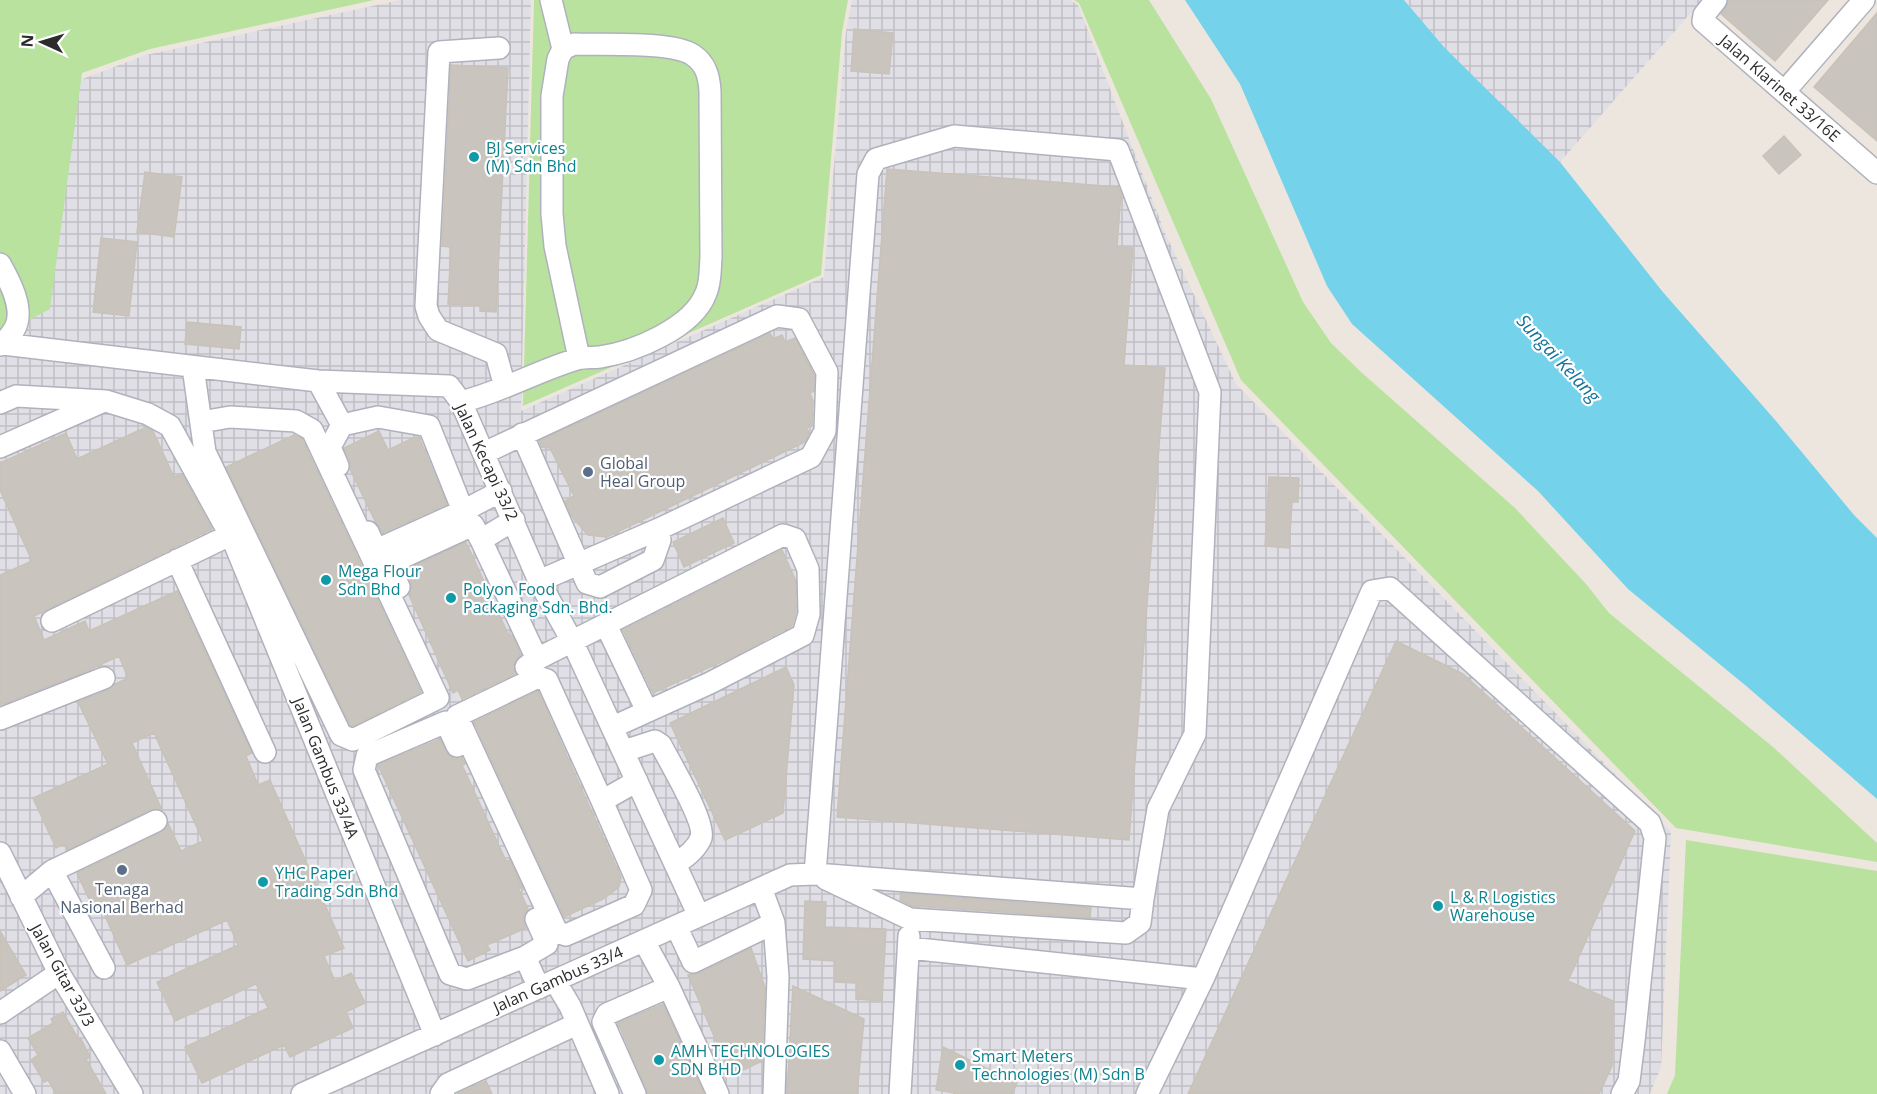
<svg xmlns="http://www.w3.org/2000/svg" width="1877" height="1094" font-family="'Open Sans',sans-serif">
	<defs>
		<pattern id="industrial-grid" width="8" height="8" patternUnits="userSpaceOnUse" patternTransform="scale(1.5)"><rect width="8" height="8" fill="#e0dfe6"/><path d="M0 4h8M4 0v8" fill="none" stroke="#c0c0c5"/></pattern>
	</defs>
	<rect width="100%" height="100%" fill="#ede6df"/>
	<path fill="url(#industrial-grid)" d="M400 0H531L521 411 824 277 846 32 852 0H1070L1078 5 1165 233 1236 384 1671 832 1661 1067 1650 1094H0V110L146 55Z
		M1404 0H1702L1560 162 1444 47Z"/>
	<path fill="#b8e29d" d="M0 0H374L150 49 82 73 50 309 0 335Z
		M534 0H848L842 32 821 275 523 406Z
		M1074 0H1149L1211 99 1303 302 1331 343 1361 372 1515 508 1586 584 1609 613 1773 747 1877 843V862L1676 828 1241 380 1079 3Z
		M1686 840 1877 871V1094H1667L1675 1075Z"/>
	<path fill="#75d2eb" d="M1185 0H1404L1444 47 1560 162 1662 291 1776 421 1854 515 1877 538V799L1745 685 1628 589 1538 491 1352 324 1327 286 1240 84Z"/>
	<path fill="#c9c4bd" stroke="#c8c2b8" stroke-width="1.5" d="M1728 0H1828L1775 61 1721 14 1726 7Z
		M1877 13V141L1814 87Z
		M854 29 893 33 889 74 851 71Z
		M451 65 508 68 496 312 480 311V305L448 304 451 247 442 246Z
		M1784 136 1801 155 1779 174 1763 156Z
		M887 169 1118 187 1121 193 1117 247 1133 248 1124 365 1165 368 1129 840 837 817Z
		M145 172 182 177 174 237 137 232Z
		M101 238 137 242 129 316 93 312Z
		M187 322 241 327 239 349 185 344Z
		M770 333 773 339 782 335 785 342 795 338 814 375V391L810 393 813 401 812 425 807 428 809 433 805 442 607 537 588 535 573 518 565 501 574 496 550 448 541 447 539 441Z
		M146 427 153 431 174 477 182 474 212 529 34 616 44 640 85 621 89 631 177 591 252 753 246 756 258 785 270 780 344 948 324 956 335 981 351 973 365 1003 346 1012 353 1028 290 1057 284 1045 202 1083 185 1047 268 1008 256 984 175 1021 157 982 238 945 227 920 127 965 101 907 94 910 77 873 162 832 168 823 181 851 203 841 154 733 132 743 162 810H150L67 850 64 844 56 848 33 798 108 764 78 702 109 690 115 684 128 678 119 656 80 674 0 705V575L32 561 0 490V463L66 433 77 459Z
		M379 431 388 450 415 437H419L447 504 382 533 375 521 350 469V461L344 448Z
		M294 435 302 439 421 692 353 726 350 725 226 467Z
		M1269 477 1299 478 1298 502H1292L1289 548 1265 546Z
		M723 518 734 543 684 567 673 542Z
		M466 542 509 636 512 635 521 655 514 662 515 674 462 699 458 690 453 693 409 595 412 587 405 570Z
		M782 550 796 581V612L792 626 732 657 653 693 623 630Z
		M1396 641 1463 674 1635 831 1568 981 1613 1001 1612 1066 1599 1094H1188Z
		M786 667 794 685 783 813 725 840 670 723Z
		M538 691 621 877 619 887 603 899 564 917 474 722Z
		M440 739 449 756 455 759 462 758 465 764 462 765 506 861 510 860 523 889 518 887 528 909 523 917 526 928 487 945 490 950 468 961 378 765Z
		M901 893 1091 908 1090 918 913 906 900 900Z
		M805 901 826 902 825 927 886 929 882 1001 856 999V983L835 982V961L803 959Z
		M0 931 26 975 0 991Z
		M751 948 765 987 762 1061 731 1076 688 975 699 973Z
		M793 986 864 1019 857 1094H787Z
		M663 1004 704 1094H648L618 1023Z
		M63 1012 79 1040 81 1039 90 1057 86 1059 106 1094H56L48 1080 44 1082 31 1060 38 1055 28 1038 53 1023 51 1019Z
		M943 1047 1017 1083 1012 1094H960L936 1090Z
		M486 1081 492 1094H457Z"/>
	<g fill="none" stroke-linecap="round" stroke-linejoin="round">
		<defs>
			<path id="minor" d="M551 0 563 49
				M1716 0 1704 15 1703 21 1877 173
				M499 48 439 52 426 306 429 316 438 330 496 354 505 387
				M1784 92 1864 0
				M0 264C9 280 25 309 15 328 12 334 7 339 3 344
				M0 345 3 344 318 381 449 386 461 402 539 581 573 643 699 916
				M193 367C197 395 201 424 205 452L341 735 353 740 438 698 312 430 296 421 230 417 201 422
				M318 381 342 425 330 447 338 466
				M461 402C501 392 537 371 577 359 584 357 592 358 600 357 634 352 693 328 706 293 711 282 710 269 711 257L710 91C709 76 706 64 693 55 673 41 601 45 574 44L563 49 558 59 552 96V214L555 246 579 358
				M0 403 16 396 106 401 148 414 170 426 230 535 52 621
				M342 425 378 417 429 426 463 511 376 550 368 532
				M522 434 587 583 600 587 653 560 660 540 659 529
				M0 447 102 402
				M484 453 777 316 799 319 827 372 825 431 811 457 659 529 539 581
				M463 511 501 491
				M514 520 481 540 537 659 526 667
				M231 535 435 1035
				M177 560 265 752
				M399 587 388 564 473 525 481 540
				M606 625 647 711
				M537 659 783 535 795 539 808 569 809 614 803 635 710 683 613 727
				M0 719 104 678
				M457 746 446 722 367 756 364 770 450 974 467 979 525 957 539 988
				M624 751 655 741 661 745C670 763 706 822 701 838 696 850 685 858 675 864
				M602 801 547 680 538 677 457 716 557 932 566 935 634 905 641 890 602 801 637 781
				M0 853 59 973 132 1094
				M52 871 156 821
				M826 879 910 919 1126 933 1140 923 1143 899
				M761 888 774 923 778 977 774 1094
				M21 897 52 871 104 968
				M676 926 693 962 774 923
				M644 941 669 987 718 1094
				M909 948 1203 979
				M525 957 547 944 536 919
				M555 981 570 1006 608 1094
				M0 1013 59 973
				M0 1051 25 1094
				M302 1094 790 875 815 874 1143 899 1158 809 1195 734 1210 392 1118 150 954 136 876 159 868 174 815 874
				M441 1094 448 1084 577 1024
				M635 1094 603 1022 607 1014 669 987
				M900 1094 909 936
				M1147 1094 1203 979 1372 591 1390 588 1650 823 1655 838 1634 1041 1629 1081 1622 1094"/>
		</defs>
		<use href="#minor" stroke="#afb2bc" stroke-width="24"/>
		<use href="#minor" stroke="#fff" stroke-width="21"/>
	</g>
	<g fill="#0f9aa8" stroke="#fff" stroke-width="2">
		<circle cx="474" cy="157" r="6"/>
		<circle cx="326" cy="580" r="6"/>
		<circle cx="451" cy="598" r="6"/>
		<circle cx="263" cy="882" r="6"/>
		<circle cx="1438" cy="906" r="6"/>
		<circle cx="659" cy="1060" r="6"/>
		<circle cx="960" cy="1065" r="6"/>
	</g>
	<g fill="#5c6f8a" stroke="#fff" stroke-width="2">
		<circle cx="588" cy="472" r="6"/>
		<circle cx="122" cy="870" r="6"/>
	</g>
	<g text-anchor="middle" dominant-baseline="central" stroke-width="4.5" stroke-linejoin="round" paint-order="stroke">
		<g font-size="16" fill="#2c2c2c" stroke="#fff">
			<text transform="translate(1780 88) rotate(41)">Jalan Klarinet 33/16E</text>
			<text transform="translate(487 462) rotate(65)">Jalan Kecapi 33/2</text>
			<text transform="translate(326 768) rotate(68)">Jalan Gambus 33/4A</text>
			<text transform="translate(63 975) rotate(61)">Jalan Gitar 33/3</text>
			<text transform="translate(558 979) rotate(-24)">Jalan Gambus 33/4</text>
		</g>
		<g font-size="16" fill="#0d838f" stroke="#fff" text-anchor="start">
			<text x="486" y="148">BJ Services<tspan x="486" dy="18">(M) Sdn Bhd</tspan></text>
			<text x="338" y="571">Mega Flour<tspan x="338" dy="18">Sdn Bhd</tspan></text>
			<text x="463" y="589">Polyon Food<tspan x="463" dy="18">Packaging Sdn. Bhd.</tspan></text>
			<text x="275" y="873">YHC Paper<tspan x="275" dy="18">Trading Sdn Bhd</tspan></text>
			<text x="1450" y="897">L &amp; R Logistics<tspan x="1450" dy="18">Warehouse</tspan></text>
			<text x="671" y="1051">AMH TECHNOLOGIES<tspan x="671" dy="18">SDN BHD</tspan></text>
			<text x="972" y="1056">Smart Meters<tspan x="972" dy="18">Technologies (M) Sdn B</tspan></text>
		</g>
		<g font-size="16" fill="#4e5e75" stroke="#fff" text-anchor="start">
			<text x="600" y="463">Global<tspan x="600" dy="18">Heal Group</tspan></text>
			<text x="122" y="889" text-anchor="middle">Tenaga<tspan x="122" dy="18">Nasional Berhad</tspan></text>
		</g>
		<g font-size="18" font-style="italic" fill="#11729a" stroke="#fff">
			<text transform="translate(1559 358) rotate(47)">Sungai Kelang</text>
		</g>
	</g>
	<g transform="translate(42 42) rotate(274)" stroke="#ffffff" stroke-width="4.5" paint-order="stroke">
	<path d="M0-4.5L10 22L0 15L-10 22Z" fill="#2c2c2c"/>
	<text y="-9" font-size="16" font-weight="bold" text-anchor="middle" fill="#2c2c2c">N</text>
	</g>
</svg>
